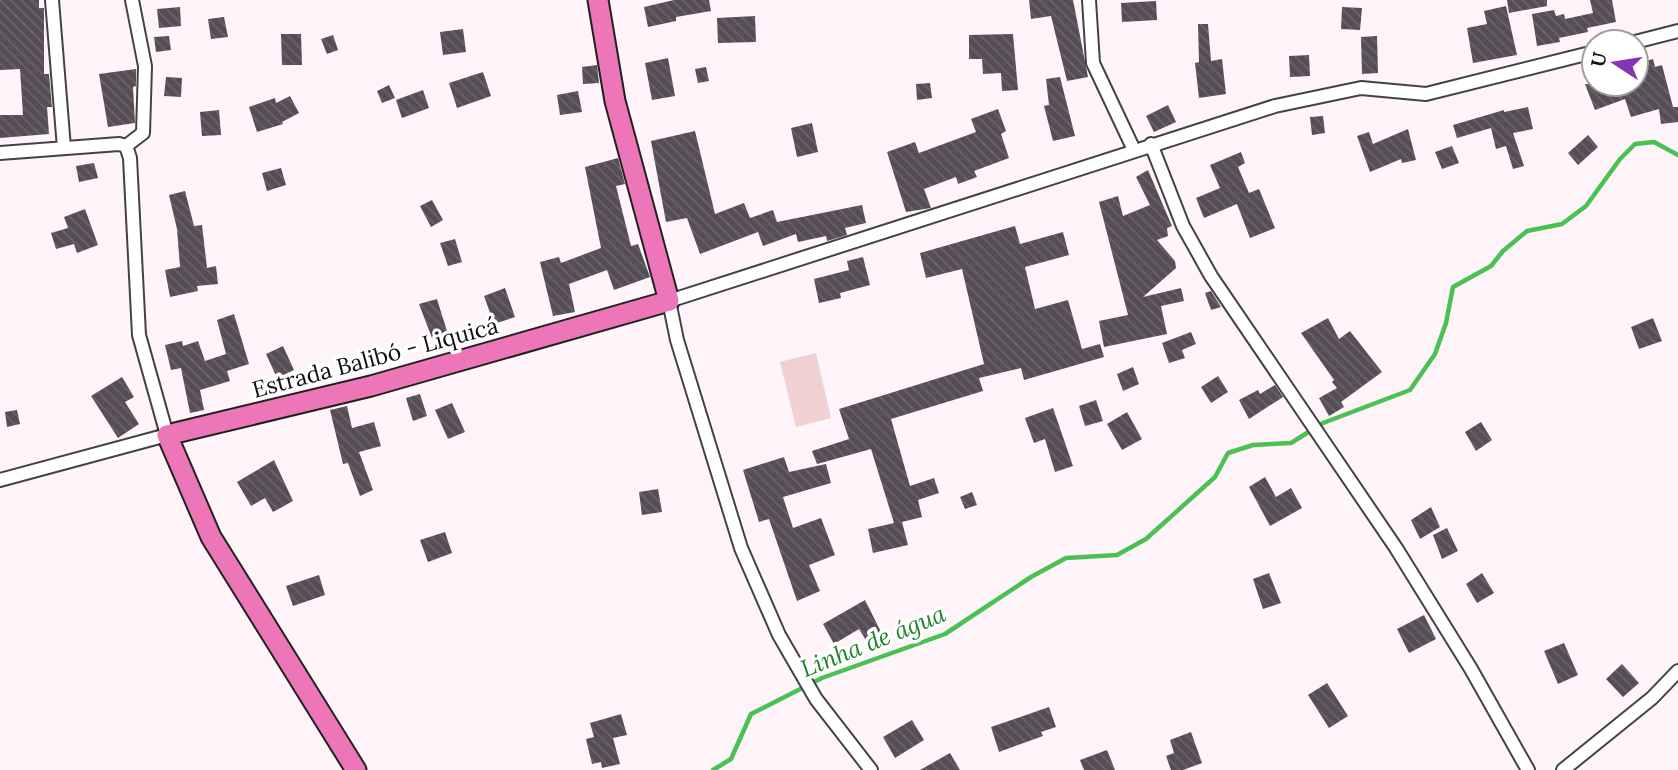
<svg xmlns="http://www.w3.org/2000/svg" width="1678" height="770" font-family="Lora,serif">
	<defs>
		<pattern id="building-back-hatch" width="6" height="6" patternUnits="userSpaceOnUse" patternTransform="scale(1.75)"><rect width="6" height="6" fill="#574d57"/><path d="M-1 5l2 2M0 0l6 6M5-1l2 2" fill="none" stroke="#6a626a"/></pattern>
	</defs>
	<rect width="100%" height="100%" fill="#fef4f9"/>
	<path fill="#eed1d0" d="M816 353 831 418 796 427 780 362Z"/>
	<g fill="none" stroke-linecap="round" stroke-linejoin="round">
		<path stroke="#4bc154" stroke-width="4.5" d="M713 770 731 759 751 714 822 678 945 634 1031 577 1066 558 1117 555 1146 539 1215 477 1228 453 1253 445 1291 443 1323 423 1410 390 1435 354 1446 323 1453 287 1491 266 1503 251 1527 231 1562 224 1586 206 1620 159 1635 144 1654 142 1678 155"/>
	</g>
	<path fill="url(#building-back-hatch)" d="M0 0H39V8H44V74H49L52 107H47L49 134 0 138V115H23L20 69 0 70Z
		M674 0H709L711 11 676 17V21L648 27 644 7Z
		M1029 0H1073L1088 77 1067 81 1051 16 1031 19Z
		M1507 0H1547V6L1509 13Z
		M1590 0H1612L1616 22 1587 28 1588 32 1559 38 1560 42 1537 46 1532 14 1554 10 1556 16 1564 14 1565 19 1593 13Z
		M1156 1 1157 20 1122 22 1121 3Z
		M1506 6 1517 55 1473 63 1467 28 1487 24 1484 11Z
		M180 7 181 26 159 28 157 9Z
		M1342 7 1362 8 1360 30 1341 29Z
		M755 16 756 42 718 43 717 18Z
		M224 17 228 37 211 39 208 19Z
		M1198 24H1208L1211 61 1222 59 1226 94 1199 98 1195 63 1199 62Z
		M463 29 466 52 443 55 440 32Z
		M281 34H301L302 65H282Z
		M1013 34 1018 90 1002 91 1001 73 983 74 982 59H969V35Z
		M333 35 338 50 327 54 321 39Z
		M169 36 171 50 156 52 154 37Z
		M1377 36 1378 73 1362 74 1361 37Z
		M1309 55 1310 76 1290 77 1289 56Z
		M668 58 675 96 652 100 645 63Z
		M1653 59 1655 67 1662 65 1673 107H1678V122L1661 124 1659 109 1631 117 1625 99 1595 110 1585 84H1636V76L1642 74 1639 63Z
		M597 65 599 83 583 84 582 67Z
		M706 67 709 81 698 83 695 69Z
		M136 69V86L133 87 135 123 108 127 99 74Z
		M483 72 491 96 457 108 449 83Z
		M166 77 182 78 181 97 164 96Z
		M1060 77 1075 136 1053 141 1044 106 1049 105 1046 79Z
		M930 83 932 98 917 100 916 84Z
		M389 85 395 98 382 103 377 91Z
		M423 90 429 108 402 118 396 100Z
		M578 91 582 112 560 115 557 95Z
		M290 96 299 113 282 122 283 124 257 132 249 107 275 98 276 103Z
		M1168 105 1176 122 1154 132 1146 116Z
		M1528 107 1533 129 1513 133 1524 166 1513 169 1506 146 1496 149 1491 128 1457 138 1453 125 1504 110V112Z
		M998 109 1006 131 1001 134 1009 158 974 171 977 177 958 184 956 177 924 189 931 208 906 212 887 152 915 142 919 153 976 132 971 119Z
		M219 110 221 135 202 136 200 112Z
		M1323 116 1325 133 1312 135 1310 117Z
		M812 123 818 152 797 157 791 128Z
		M1408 129 1416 160 1402 163 1401 159 1370 172 1357 136 1369 132 1373 144Z
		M695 131 715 214 744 203 750 218 773 210 777 222 862 205 866 223 845 228 847 235 827 241 826 236 798 242 796 234 763 246 758 232 700 254 687 218 666 222 651 141Z
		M1588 135 1598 147 1578 165 1568 153Z
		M1452 146 1459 163 1442 169 1435 152Z
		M1241 152 1245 163 1238 167 1249 193 1259 189 1275 228 1250 238 1237 204 1204 218 1196 198 1220 188 1210 165Z
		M618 158 625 184 616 186 631 246 638 244 650 277 614 290 607 270 569 284 575 312 553 316 540 262 559 257 561 263 601 248 585 167Z
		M94 163 98 178 79 182 76 166Z
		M281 168 286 185 267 191 262 173Z
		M1148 170 1172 226 1167 228 1168 236 1157 240 1175 261 1176 268 1143 297 1181 288 1184 301 1161 306 1167 334 1104 347 1099 321 1128 315 1099 202 1118 196 1123 216 1150 205 1136 177Z
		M185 191 194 226 202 225 207 268 216 266 218 284 197 286 198 291 170 297 165 270 180 267 177 229 169 195Z
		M432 200 443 220 431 227 420 206Z
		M85 209 98 245 77 253 74 244 56 249 51 233 68 228 64 217Z
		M1015 226 1020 244 1063 232 1069 255 1025 267 1035 309 1068 300 1082 349 1100 344 1104 357 1024 380 1021 368 979 378 983 391 891 419 910 486 934 478 939 493 918 500 922 517 902 522 908 545 873 553 868 529 894 523 871 449 817 464 812 451 849 439 839 409 984 364 962 269 926 278 920 253Z
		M455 239 462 262 448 266 440 243Z
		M863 257 870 285 840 293 841 298 819 303 814 279 849 270 847 261Z
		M505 288 515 317 494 324 484 296Z
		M1211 291 1221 307 1211 310 1205 293Z
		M437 299 450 341 435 346 419 304Z
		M234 314 249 364 227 371 230 381 200 390 204 410 190 413 181 368 171 370 165 345 182 341 183 346 198 341 205 361 226 354 217 320Z
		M1328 318 1339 339 1350 331 1382 372 1341 402 1344 407 1329 416 1319 398 1337 388 1332 382 1334 380 1301 333Z
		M1653 318 1662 341 1639 349 1631 327Z
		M1191 332 1196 344 1182 350 1185 358 1169 363 1162 343Z
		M283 346 294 370 277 378 266 354Z
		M1133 367 1139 384 1123 391 1117 374Z
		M1218 376 1228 392 1211 403 1201 387Z
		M122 377 134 397 125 402 139 424 118 438 91 396Z
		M1275 385 1283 397 1249 419 1239 400 1258 390 1260 394Z
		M420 394 427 416 413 421 406 398Z
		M1096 400 1103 421 1085 426 1079 406Z
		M452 403 465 432 448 439 435 410Z
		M347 406 352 428 374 422 381 446 359 452 373 490 360 496 348 463 343 464 330 410Z
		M1053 408 1073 466 1055 472 1045 439 1034 443 1025 418Z
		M17 410 20 424 7 427 5 412Z
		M1127 412 1142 439 1122 450 1107 424Z
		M1481 422 1492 440 1476 451 1465 432Z
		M784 457 789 472 826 464 831 483 783 497 793 528 821 518 835 555 809 565 820 591 797 601 769 519 759 522 743 470Z
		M274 460 293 501 273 512 265 498 251 506 237 482Z
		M1265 477 1276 497 1291 488 1302 508 1270 526 1249 487Z
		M658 489 662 512 642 515 639 492Z
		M972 492 977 505 965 509 960 497Z
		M1431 507 1440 527 1420 539 1411 520Z
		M1447 528 1458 551 1442 559 1433 535Z
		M445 532 452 553 428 562 420 540Z
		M1269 573 1281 603 1263 609 1253 579Z
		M1482 573 1494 593 1477 603 1466 584Z
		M319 575 325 595 293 606 286 586Z
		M865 600 883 636 869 645 859 629 834 644 823 624Z
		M1424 615 1436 639 1409 653 1397 629Z
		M1564 643 1578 675 1558 684 1544 651Z
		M1622 664 1639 683 1623 697 1606 679Z
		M1327 683 1348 716 1329 728 1308 695Z
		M1049 707 1056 727 1041 732 1043 736 999 752 991 727Z
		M621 714 627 735 613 738 620 764 602 768 601 762 592 764 586 739 594 737 590 723Z
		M912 720 924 740 895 758 883 737Z
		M1191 732 1202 763 1183 770H1171L1166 756 1174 753 1170 740Z
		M1107 750 1115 770H1084L1080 760Z
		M950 753 960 770H920Z"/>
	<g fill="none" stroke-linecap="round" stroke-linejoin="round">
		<defs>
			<path id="minor" d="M52 0 64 148
				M1089 0 1093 63 1134 150
				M1635 42 1678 31
				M1151 144 1183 226 1211 276 1396 548 1471 669 1528 770
				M126 146 143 133 145 66 132 0
				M0 153 119 144 126 146 130 158 139 335 167 435 0 480
				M871 770 816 699 779 635 741 548 677 340 669 301 1275 106 1361 88 1426 94 1594 52
				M1563 770 1652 698 1678 671"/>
			<path id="primary" d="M356 770 211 537 167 435 371 386 669 301 615 101 598 0"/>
		</defs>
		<use href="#minor" stroke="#434343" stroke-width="16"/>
		<use href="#primary" stroke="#212121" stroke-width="23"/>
		<use href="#minor" stroke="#fff" stroke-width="12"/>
		<use href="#primary" stroke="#ec76b8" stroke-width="19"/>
	</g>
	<g text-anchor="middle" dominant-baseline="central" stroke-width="7" stroke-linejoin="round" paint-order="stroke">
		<g font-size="23" fill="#101010" stroke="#fff">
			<text transform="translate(375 357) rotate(-15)">Estrada Balibó - Liquicá</text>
		</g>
		<g font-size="24" font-style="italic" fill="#21832d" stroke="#fff">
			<text transform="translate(873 641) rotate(-22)">Linha de água</text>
		</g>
	</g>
	<g transform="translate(1615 63) rotate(282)"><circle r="33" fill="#ffffff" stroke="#9f9f9f" stroke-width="2"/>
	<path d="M0-5L12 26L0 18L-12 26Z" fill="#8534b3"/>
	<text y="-10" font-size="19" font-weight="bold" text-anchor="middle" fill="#101010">U</text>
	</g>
</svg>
